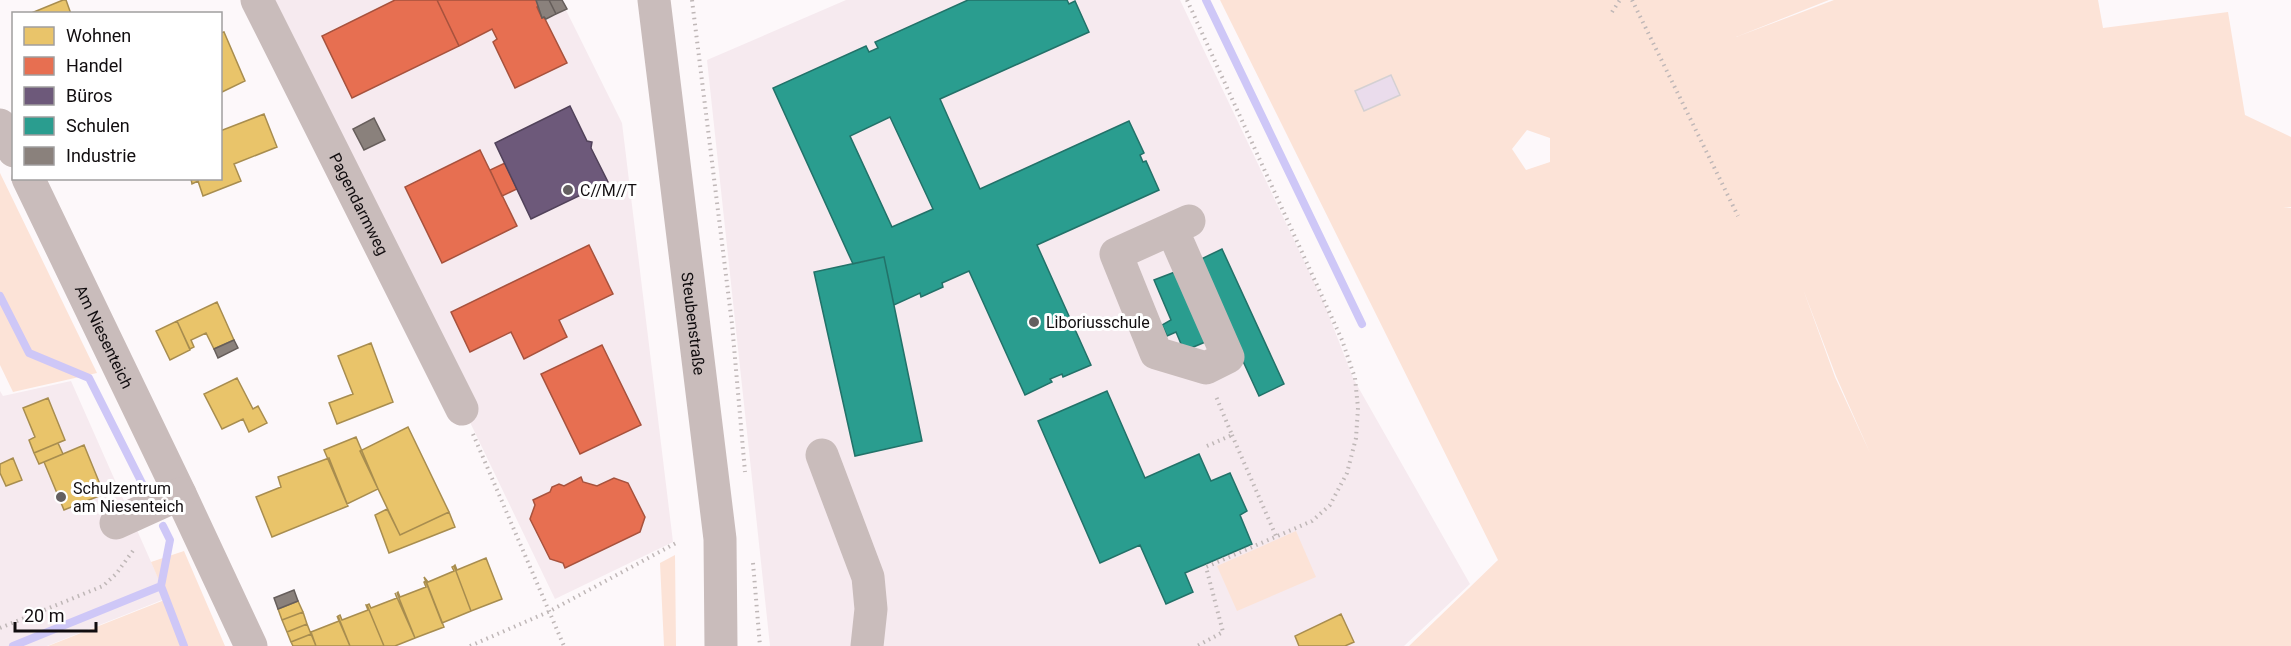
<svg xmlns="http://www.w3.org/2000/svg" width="2291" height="646" font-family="Roboto,sans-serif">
	<rect width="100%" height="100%" fill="#fdf8fa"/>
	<path fill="#f6eaef" d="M267 0H561L622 123 673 542 555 599Z
		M846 0H1180L1324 303 1353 378 1470 584 1404 646H770L707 60Z
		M71 381 167 598 47 646H0V391L3 396Z"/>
	<path fill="#fce3d7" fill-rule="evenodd" d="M1220 0H1829L1736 37 1834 0H2098L2103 28 2228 12 2245 115 2291 137V207L2283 208H2291V646H1409L1498 560ZM1391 75 1399 95 1364 110 1356 91ZM1527 130 1550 138V162L1526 170 1512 149ZM1803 289 1836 376 1870 453 1835 377Z
		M0 173 97 373 13 392 0 365Z
		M1296 531 1316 577 1237 611 1217 566Z
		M184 551 225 646H48L167 599 151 562Z
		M675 555 676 646H664L660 563Z"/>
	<path fill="#e9c46a" stroke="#a88d4f" stroke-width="1.5" d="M63 0H66L71 14H29Z
		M224 32 245 81 220 93V33Z
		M264 114 277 147 234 164 241 181 203 196 198 181 192 184 191 179 220 178V131Z
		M217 302 234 340 214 349 206 333 191 340 194 347 190 349 177 321Z
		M177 321 190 350 170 360 156 331Z
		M371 343 393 402 337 424 329 403 353 394 338 356Z
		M237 378 253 409 258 406 267 423 249 432 243 419 222 429 204 394Z
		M48 398 65 440 34 453 29 440 35 437 23 408Z
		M408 427 449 512 400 535 360 451Z
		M356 437 378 489 347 504 324 450Z
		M58 443 63 454 39 464 34 453Z
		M84 445 104 494 64 510 44 462Z
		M13 458 22 480 6 486 0 473V464Z
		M329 458 348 506 272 537 256 497 281 487 278 477Z
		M387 509 400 535 449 512 455 527 389 553 375 515Z
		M486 558 502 599 471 611 454 566 455 565 457 570Z
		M454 566 471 611 442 623 424 577 428 582 454 571 452 567Z
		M426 581 444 627 415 638 397 593 398 592 400 597 426 587 424 582Z
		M395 593 415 638 395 646H384L367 605 369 604 371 608 397 598Z
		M298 601 303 612 282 620 278 609Z
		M366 605H367L384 646H350L338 616 340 615 342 620 368 610Z
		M303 612 307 624 287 632 282 620Z
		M1341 614 1354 642 1345 646H1299L1295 636Z
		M337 616 350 646H316L311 632 339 621Z
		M307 624 311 634 291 642 287 632Z
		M311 634 316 646H293L291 642Z"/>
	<path fill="#e76f51" stroke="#a7523d" stroke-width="1.5" d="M395 0H437L459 46 352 98 322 36Z
		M437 0H536L539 6 537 7 542 18 544 17 567 63 515 88 493 42 497 39 492 29 459 46Z
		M480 150 517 226 442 263 405 187Z
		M505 163 517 189 502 196 490 170Z
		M589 245 613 294 559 320 567 337 524 359 511 332 470 352 451 312Z
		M602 345 641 425 580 454 541 374Z
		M581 477 583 482 597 486 614 478 628 483 645 517 640 532 565 568 563 563 550 559 530 519 535 505 533 500 550 492 552 487 559 484 564 486Z"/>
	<path fill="#6d597a" stroke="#51425a" stroke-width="1.5" d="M570 106 587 141 592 142 591 148 608 182 531 219 495 143Z"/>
	<path fill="#2a9d8f" stroke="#227269" stroke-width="1.5" fill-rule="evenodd" d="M968 0H1067L1069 4 1075 1 1089 32 940 99 980 189 1129 121 1144 153 1140 155 1143 162 1146 161 1159 190 1037 245 1091 365 1063 377 1062 374 1050 379 1052 382 1025 395 969 271 942 283 943 287 921 297 920 293 894 305 884 257 853 264 773 88 866 46 869 52 878 48 875 42ZM890 117 933 209 892 227 850 136Z
		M1222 249 1284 384 1259 396 1197 261Z
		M884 257 922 441 855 456 814 272Z
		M1180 270 1210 340 1184 351 1176 332 1167 336 1162 325 1171 320 1154 280Z
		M1107 391 1145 478 1199 454 1211 481 1230 473 1247 511 1240 515 1252 544 1185 573 1193 592 1166 604 1140 545 1100 563 1038 421Z"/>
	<path fill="#8a817c" stroke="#665e5b" stroke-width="1.5" d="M536 0H549L556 14 546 19 544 17 542 18Z
		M549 0H562L567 9 556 14Z
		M374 118 385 140 364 150 353 129Z
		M234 340 238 348 218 358 214 349Z
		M294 590 298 601 278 609 274 598Z"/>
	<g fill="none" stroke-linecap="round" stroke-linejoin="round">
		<path stroke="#cec7f7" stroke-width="8" d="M1206 0 1362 324
			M0 296 29 353 89 378 148 495
			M163 526 170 540 161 586 184 646
			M13 646 161 586"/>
	</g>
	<path fill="#eadcec" stroke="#d4d0d2" stroke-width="1.5" d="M1391 75 1400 95 1364 111 1355 91Z"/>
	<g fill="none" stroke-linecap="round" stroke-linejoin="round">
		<path stroke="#bfb7b7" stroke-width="4" stroke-dasharray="1.5 4.5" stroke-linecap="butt" d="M692 0 732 324 745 472
			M1187 0 1342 340 1355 378 1358 408 1356 438 1347 473 1330 505 1312 521 1206 567 1223 632 1197 646
			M1632 0 1738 216
			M1612 12 1620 0
			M473 434 564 646
			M1232 435 1276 536
			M1207 446 1232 435 1215 394
			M753 563 760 646
			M0 628 103 586 116 574 135 548
			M470 646 548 612 676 543"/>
		<g stroke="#c9bcbb" stroke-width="33">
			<path id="s1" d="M257 0 462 409"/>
			<path id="s2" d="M654 0 720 539 721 646"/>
			<path d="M0 125 14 151"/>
			<path id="s3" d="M28 178 180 494 251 646"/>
			<path d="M1172 229 1228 357 1206 368 1156 353 1116 254 1189 221"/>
			<path d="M822 455 868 577 871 609 867 646"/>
			<path d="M116 523 180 494"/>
		</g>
	</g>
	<g fill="#645f61" stroke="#fff" stroke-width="2">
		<circle cx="568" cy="190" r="6"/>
		<circle cx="1034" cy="322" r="6"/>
		<circle cx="61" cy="497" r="6"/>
	</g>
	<g text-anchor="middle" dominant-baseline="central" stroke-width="6" stroke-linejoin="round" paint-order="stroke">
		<g font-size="16" fill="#110d0f" stroke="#fff" text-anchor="start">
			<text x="580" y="190">C//M//T</text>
			<text x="1046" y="322">Liboriusschule</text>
			<text x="73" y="488">Schulzentrum<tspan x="73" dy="18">am Niesenteich</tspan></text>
		</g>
		<g font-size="16" fill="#110d0f" stroke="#fff">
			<text stroke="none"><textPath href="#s1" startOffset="228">Pagendarmweg</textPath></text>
			<text stroke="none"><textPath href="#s2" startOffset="326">Steubenstraße</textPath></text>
			<text stroke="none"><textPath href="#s3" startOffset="176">Am Niesenteich</textPath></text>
		</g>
	</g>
	<rect x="12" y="12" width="210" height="168" fill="#ffffff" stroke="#a09e9f" stroke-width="1.5"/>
	<rect x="24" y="27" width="30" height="18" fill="#e9c46a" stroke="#a09e9f" stroke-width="1.5"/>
	<text x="66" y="42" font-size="18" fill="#110d0f">Wohnen</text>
	<rect x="24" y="57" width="30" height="18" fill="#e76f51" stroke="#a09e9f" stroke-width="1.5"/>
	<text x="66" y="72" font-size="18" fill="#110d0f">Handel</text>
	<rect x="24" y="87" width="30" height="18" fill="#6d597a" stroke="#a09e9f" stroke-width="1.5"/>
	<text x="66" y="102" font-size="18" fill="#110d0f">Büros</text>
	<rect x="24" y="117" width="30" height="18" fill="#2a9d8f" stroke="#a09e9f" stroke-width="1.5"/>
	<text x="66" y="132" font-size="18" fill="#110d0f">Schulen</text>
	<rect x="24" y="147" width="30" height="18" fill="#8a817c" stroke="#a09e9f" stroke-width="1.5"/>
	<text x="66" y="162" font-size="18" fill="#110d0f">Industrie</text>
	<path d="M15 622v9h81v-9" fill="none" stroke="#110d0f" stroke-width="3"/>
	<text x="24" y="622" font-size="18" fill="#110d0f" stroke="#ffffff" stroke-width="4.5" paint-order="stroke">20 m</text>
</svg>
